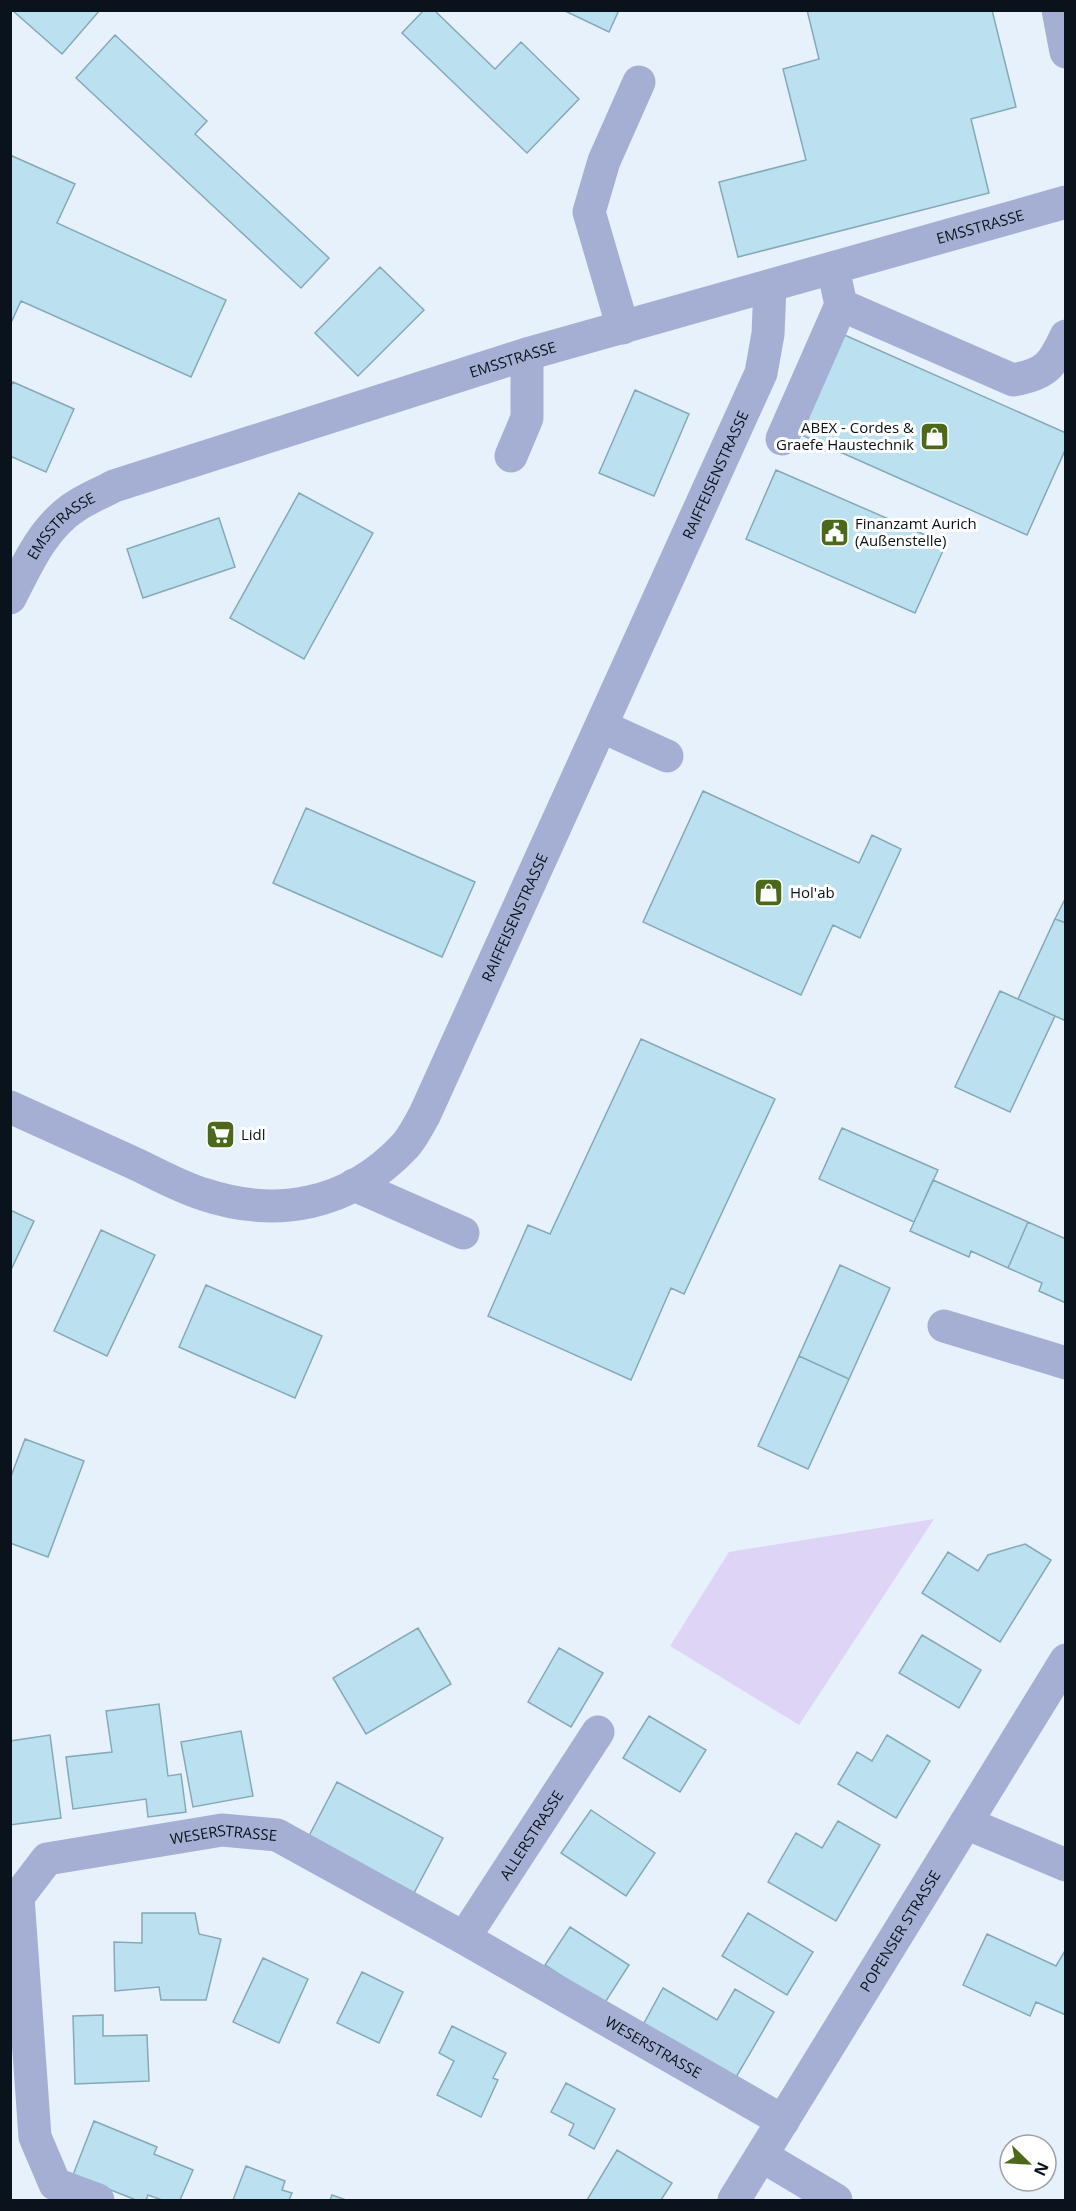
<svg xmlns="http://www.w3.org/2000/svg" width="1076" height="2211" font-family="'Open Sans',sans-serif">
	<rect width="100%" height="100%" fill="#e7f1fb"/>
	<path fill="#ddd4f6" d="M934 1519 799 1725 670 1646 729 1552Z"/>
	<path fill="#bbe0ef" stroke="#85a9b7" stroke-width="1.5" d="M12 10H100L62 54Z
		M424 10H434L495 69 521 42 579 99 527 153 402 33Z
		M563 10H619L609 32Z
		M807 10H992L1016 107 971 119 989 193 738 257 719 182 806 160 783 69 819 59Z
		M115 35 207 121 195 134 329 258 301 288 76 78Z
		M10 155 75 184 57 223 226 300 191 377 21 301 10 325Z
		M380 267 424 310 358 376 315 333Z
		M840 333 1066 433V448L1027 535 795 432Z
		M13 382 74 409 46 472 10 456V388Z
		M635 390 689 414 654 496 599 473Z
		M776 470 946 544 915 613 746 539Z
		M299 493 373 533 304 659 230 618Z
		M219 518 235 567 143 598 127 549Z
		M703 791 859 863 872 835 901 849 860 938 833 925 801 995 643 922Z
		M306 808 475 882 442 957 273 883Z
		M1066 897V923L1055 919Z
		M1055 919 1066 923V1021L1018 999Z
		M1000 991 1055 1016 1010 1112 955 1087Z
		M641 1039 775 1099 684 1294 671 1288 631 1380 488 1316 528 1225 550 1234Z
		M842 1128 938 1170 914 1222 819 1179Z
		M933 1180 1028 1222 1008 1268 971 1251 969 1257 910 1231Z
		M10 1210 34 1221 10 1272Z
		M1028 1222 1066 1239V1303L1039 1291 1042 1283 1008 1268Z
		M101 1230 155 1255 107 1356 54 1331Z
		M840 1265 890 1288 849 1379 799 1356Z
		M206 1285 322 1336 295 1398 179 1347Z
		M799 1356 849 1379 808 1469 758 1446Z
		M25 1439 84 1461 48 1557 10 1543V1479Z
		M1025 1544 1051 1560 1000 1642 922 1593 948 1552 978 1571 988 1555Z
		M418 1628 451 1684 366 1734 333 1678Z
		M922 1635 981 1670 959 1708 899 1673Z
		M559 1648 603 1673 571 1727 528 1702Z
		M159 1704 168 1776 181 1774 186 1812 148 1817 146 1799 73 1809 66 1757 112 1752 106 1711Z
		M649 1716 706 1750 680 1792 623 1758Z
		M241 1731 253 1796 193 1807 181 1742Z
		M50 1735 61 1818 10 1825V1741Z
		M887 1735 930 1761 896 1818 838 1784 857 1752 872 1761Z
		M337 1782 443 1838 414 1893 309 1836Z
		M591 1810 655 1853 626 1896 561 1853Z
		M838 1821 880 1845 836 1921 768 1882 796 1833 822 1848Z
		M142 1913H195L199 1934 221 1939 206 2000H161L159 1987 115 1991 114 1942 142 1943Z
		M748 1913 813 1952 787 1995 722 1956Z
		M570 1927 629 1965 604 2004 545 1965Z
		M987 1934 1056 1966 1066 1949V2015L1036 2002 1030 2016 963 1985Z
		M263 1958 308 1979 279 2043 233 2022Z
		M362 1972 403 1992 379 2043 337 2023Z
		M663 1988 717 2020 735 1989 774 2012 735 2079 643 2025Z
		M103 2015V2036L147 2035 149 2081 75 2084 73 2016Z
		M452 2026 506 2053 493 2078 498 2080 481 2117 437 2095 454 2061 439 2053Z
		M566 2083 615 2109 594 2149 569 2135 574 2124 551 2112Z
		M94 2121 157 2147 154 2154 193 2170 180 2200H162L148 2195 146 2200H136L73 2175Z
		M617 2150 672 2183 661 2200H587Z
		M246 2166 285 2181 282 2190 292 2193 289 2200H233Z
		M332 2195 346 2200H330Z"/>
	<g fill="none" stroke-linecap="round" stroke-linejoin="round">
		<g stroke="#a5afd3" stroke-width="33">
			<path d="M1058 10 1066 52"/>
			<path d="M833 268 841 305 1013 380C1046 374 1052 366 1066 336"/>
			<path d="M623 328 589 212 604 161 639 82"/>
			<path d="M782 439 841 305"/>
			<path d="M511 456 527 418V354"/>
			<path id="s1" d="M10 598C27 565 43 527 76 506 88 498 101 493 114 486L527 354 1066 202"/>
			<path d="M601 726 667 756"/>
			<path id="s2" d="M10 1107C49 1125 88 1142 127 1160 152 1171 177 1186 203 1194 277 1219 349 1205 404 1147 412 1139 418 1126 424 1116L761 373 768 334 770 286"/>
			<path d="M354 1185 463 1233"/>
			<path d="M944 1326 1066 1363"/>
			<path d="M966 1823 1066 1865"/>
			<path id="s3" d="M464 1938 598 1732"/>
			<path d="M762 2156 836 2200"/>
			<path id="s4" d="M98 2200 55 2184 35 2137 18 1897 47 1859 222 1830 277 1835 464 1938 783 2121"/>
			<path id="s5" d="M734 2200 1066 1660"/>
		</g>
	</g>
	<defs>
		<symbol id="shop-square" viewBox="-11 -11 22 22"><rect x="-9" y="-9" width="18" height="18" rx="4" fill="#4c681a" stroke="#fff"/><path d="M-5-2.5h2.3a2.7 3.5 0 0 1 5.4 0H5L5.5 6h-11ZM-1.5-2.5h3a1.5 2.3 0 0 0-3 0Z" fill="#fff"/></symbol>
		<symbol id="civic-square" viewBox="-11 -11 22 22"><rect x="-9" y="-9" width="18" height="18" rx="4" fill="#4c681a" stroke="#fff"/><path d="M-.6-6.5H3V-4.5H.6V-3L4-1V1h2V6H-6V1h2V-1L-.6-3ZM-1.2 2.5V6h2.4V2.5Z" fill="#fff"/></symbol>
		<symbol id="supermarket-square" viewBox="-11 -11 22 22"><rect x="-9" y="-9" width="18" height="18" rx="4" fill="#4c681a" stroke="#fff"/><path d="M-6-5.5h2.5l.6 2H6L4.5 2H-2.5L-4.4-4H-6ZM-1.5 3.2a1.3 1.3 0 1 0 .1 0ZM3 3.2a1.3 1.3 0 1 0 .1 0Z" fill="#fff"/></symbol>
	</defs>
	<g fill-rule="evenodd">
		<use href="#shop-square" x="918" y="420" width="33" height="33"/>
		<use href="#civic-square" x="818" y="516" width="33" height="33"/>
		<use href="#shop-square" x="752" y="876" width="33" height="33"/>
		<use href="#supermarket-square" x="204" y="1118" width="33" height="33"/>
	</g>
	<g text-anchor="middle" dominant-baseline="central" stroke-width="6" stroke-linejoin="round" paint-order="stroke">
		<g font-size="15" fill="#0a131c" stroke="#fff">
			<text stroke="none"><textPath href="#s1" startOffset="1062">EMSSTRASSE</textPath></text>
			<text stroke="none"><textPath href="#s1" startOffset="576">EMSSTRASSE</textPath></text>
			<text stroke="none"><textPath href="#s2" startOffset="1172">RAIFFEISENSTRASSE</textPath></text>
			<text stroke="none"><textPath href="#s1" startOffset="90">EMSSTRASSE</textPath></text>
			<text stroke="none"><textPath href="#s2" startOffset="686">RAIFFEISENSTRASSE</textPath></text>
			<text stroke="none"><textPath href="#s3" startOffset="123">ALLERSTRASSE</textPath></text>
			<text stroke="none"><textPath href="#s4" startOffset="564">WESERSTRASSE</textPath></text>
			<text stroke="none"><textPath href="#s5" startOffset="316">POPENSER STRASSE</textPath></text>
			<text stroke="none"><textPath href="#s4" startOffset="1050">WESERSTRASSE</textPath></text>
		</g>
		<g font-size="15" fill="#0a131c" stroke="#fff" text-anchor="start">
			<text x="914" y="427" text-anchor="end">ABEX - Cordes &amp;<tspan x="914" dy="17">Graefe Haustechnik</tspan></text>
			<text x="855" y="523">Finanzamt Aurich<tspan x="855" dy="17">(Außenstelle)</tspan></text>
			<text x="790" y="892">Hol'ab</text>
			<text x="241" y="1134">Lidl</text>
		</g>
	</g>
	<rect width="1076" height="2211" fill="none" stroke="#0a131c" stroke-width="24"/>
	<g transform="translate(1028 2163) rotate(114)"><circle r="28" fill="#ffffff" stroke="#9da1a4" stroke-width="1.5"/>
	<path d="M0-4.5L10 22L0 15L-10 22Z" fill="#4c681a"/>
	<text y="-9" font-size="16" font-weight="bold" text-anchor="middle" fill="#0a131c">N</text>
	</g>
</svg>
